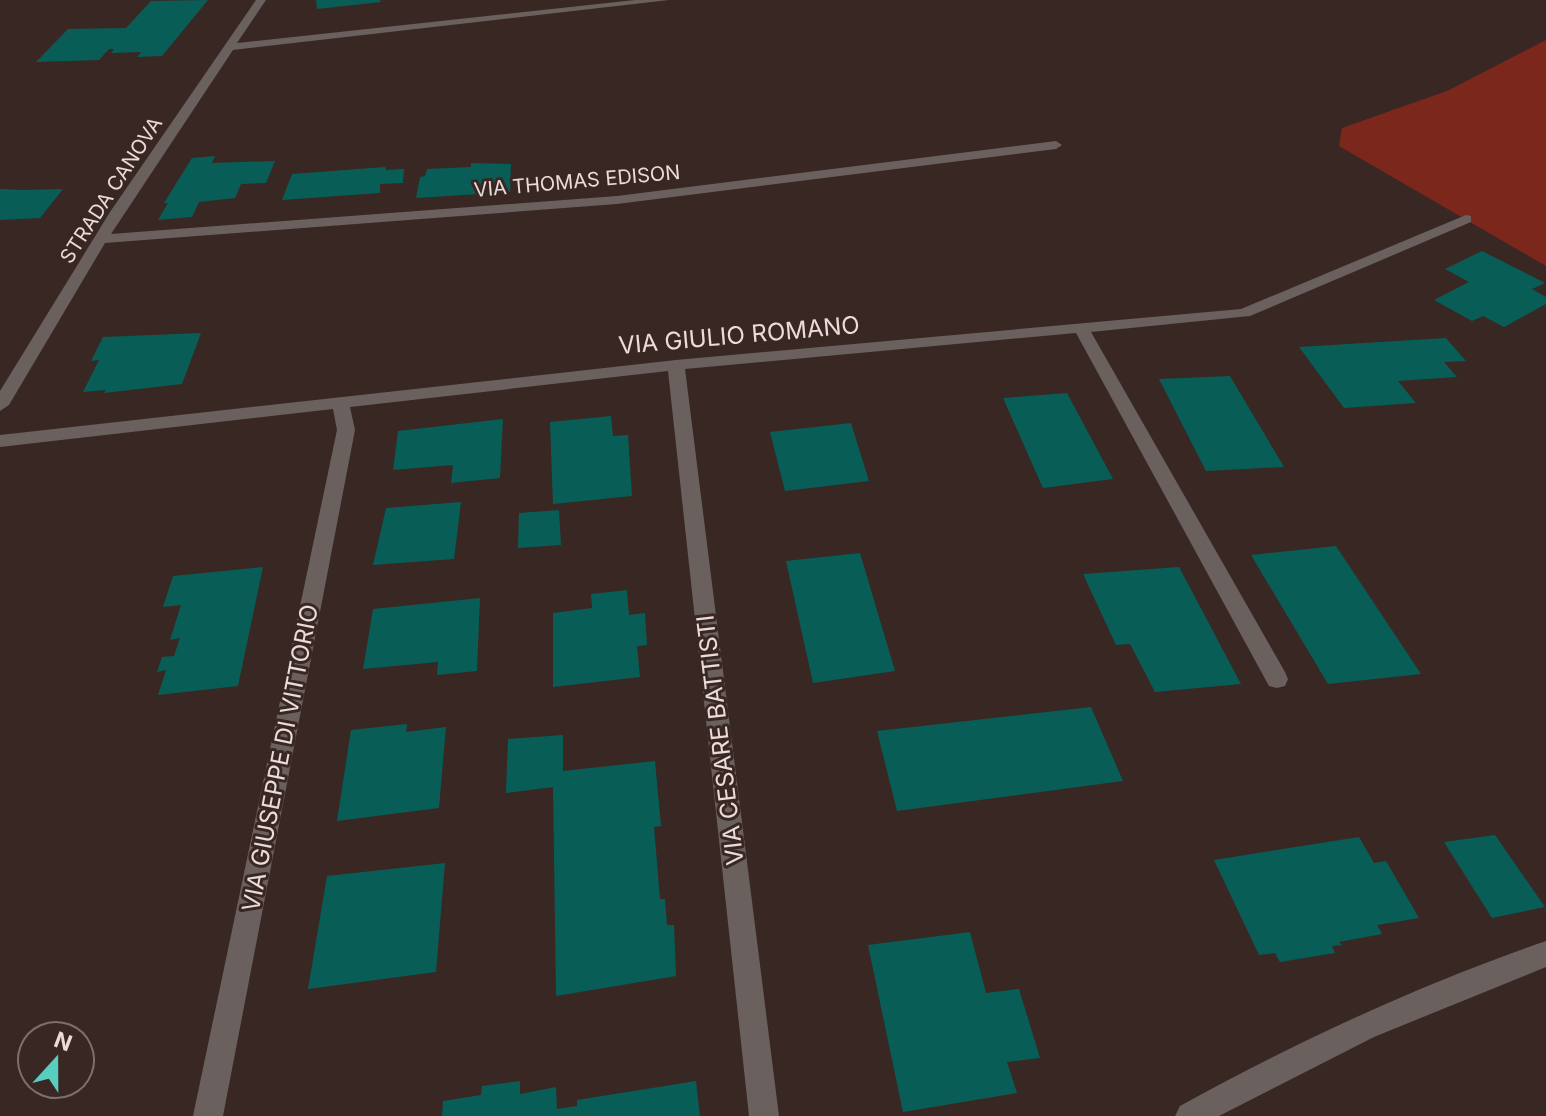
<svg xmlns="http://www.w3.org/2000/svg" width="1546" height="1116" font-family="Inter,sans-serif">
	<rect width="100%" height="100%" fill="#392723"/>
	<path fill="#7c271c" d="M1546 40V266L1339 146 1342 128 1447 91Z"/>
	<path fill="#085e56" d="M208 0 162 56 137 57 141 52 111 53 114 49H109L99 60 36 62 68 29 126 28 151 1Z
		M316 0H380L381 2 317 9Z
		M215 156 212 163 275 161 266 183 241 184 235 198 199 202 192 217 158 220 168 203H164L192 158Z
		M471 163 511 164 510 192 416 198 420 177 425 176 427 169 471 167Z
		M385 167 386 170 404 169 403 183 380 184V193L282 200 292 174Z
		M0 189 24 190 63 189 40 218 0 220Z
		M1482 251 1545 283 1532 289 1546 297V304L1504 327 1483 316 1472 321 1434 300 1469 282 1445 269Z
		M201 333 182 384 104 393 106 390 83 392 99 360 91 361 103 337Z
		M1446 338 1466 361 1444 362 1457 377 1398 381 1416 403 1344 408 1299 347Z
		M1230 376 1284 467 1206 471 1159 379Z
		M1067 393 1113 479 1043 488 1003 398Z
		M611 416 613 436 628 435 632 496 553 504 550 422Z
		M503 419 500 478 451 483 453 465 393 470 398 431Z
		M851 423 869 481 785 491 770 432Z
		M461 502 454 559 373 565 386 508Z
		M559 510 561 545 518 548 519 513Z
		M1336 546 1421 674 1328 684 1251 555Z
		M860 553 895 671 813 683 786 561Z
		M263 567 238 686 158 695 166 670 157 672 162 657 174 656 180 638 170 640 181 605 163 607 173 576Z
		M1179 567 1241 684 1155 692 1130 644 1116 645 1083 574Z
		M627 590 629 615 645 613 647 645 637 646 640 677 553 687V613L592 608 591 594Z
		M480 598 477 671 437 675 438 662 363 669 373 609Z
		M1091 707 1123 781 897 811 877 731Z
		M407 724 406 732 446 727 439 808 337 821 351 730Z
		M563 735V771L655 761 661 826 654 827 660 899H665L667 925H674L676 976 556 996 553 787 506 793 508 739Z
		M1495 835 1545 907 1492 918 1444 842Z
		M1359 837 1374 863 1386 861 1419 918 1377 925 1382 934 1339 942 1342 945 1332 946 1335 953 1280 962 1275 953 1259 955 1214 860Z
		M445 863 436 972 308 989 327 876Z
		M970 932 986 993 1019 989 1040 1058 1007 1062 1017 1093 903 1112 868 945Z
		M520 1081V1094L556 1087 557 1109 577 1106V1100L696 1081 700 1116H442L443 1101 481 1095 482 1086Z"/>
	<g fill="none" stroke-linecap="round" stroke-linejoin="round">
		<path fill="#6a605e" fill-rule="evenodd" d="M256 0H266L237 43 635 0H669L233 50 111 234 617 196 1056 141 1062 145 1056 149 617 204 105 243 9 405 0 411V391L110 212Z
			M1466 215 1471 216V222L1250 316 1091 332 1285 672 1288 679 1285 686 1277 688 1269 686 1076 333 685 369 779 1116H749L668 371 350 407 355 430 223 1116H193L337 430 333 409 0 447V435L676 360 1241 309Z
			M1546 941V967L1374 1037 1219 1116H1175L1180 1106C1298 1041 1419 985 1546 941Z"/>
	</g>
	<g text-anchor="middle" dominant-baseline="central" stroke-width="6" stroke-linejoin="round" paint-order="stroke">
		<g font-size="20" fill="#e9dcda" stroke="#392723">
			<text transform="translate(577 181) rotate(-5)">VIA THOMAS EDISON</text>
			<text transform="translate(111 190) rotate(-57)">STRADA CANOVA</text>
		</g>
		<g font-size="24" fill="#e9dcda" stroke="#392723">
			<text transform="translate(739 335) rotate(-5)">VIA GIULIO ROMANO</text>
			<text transform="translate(720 740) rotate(-97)">VIA CESARE BATTISTI</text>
			<text transform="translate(280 758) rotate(-79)">VIA GIUSEPPE DI VITTORIO</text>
		</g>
	</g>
	<g transform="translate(56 1060) rotate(21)"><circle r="38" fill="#392723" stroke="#7f6f6c" stroke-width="2"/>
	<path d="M0-6L14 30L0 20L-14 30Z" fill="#58cebf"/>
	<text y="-12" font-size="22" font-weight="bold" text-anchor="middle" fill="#e9dcda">N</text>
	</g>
</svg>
